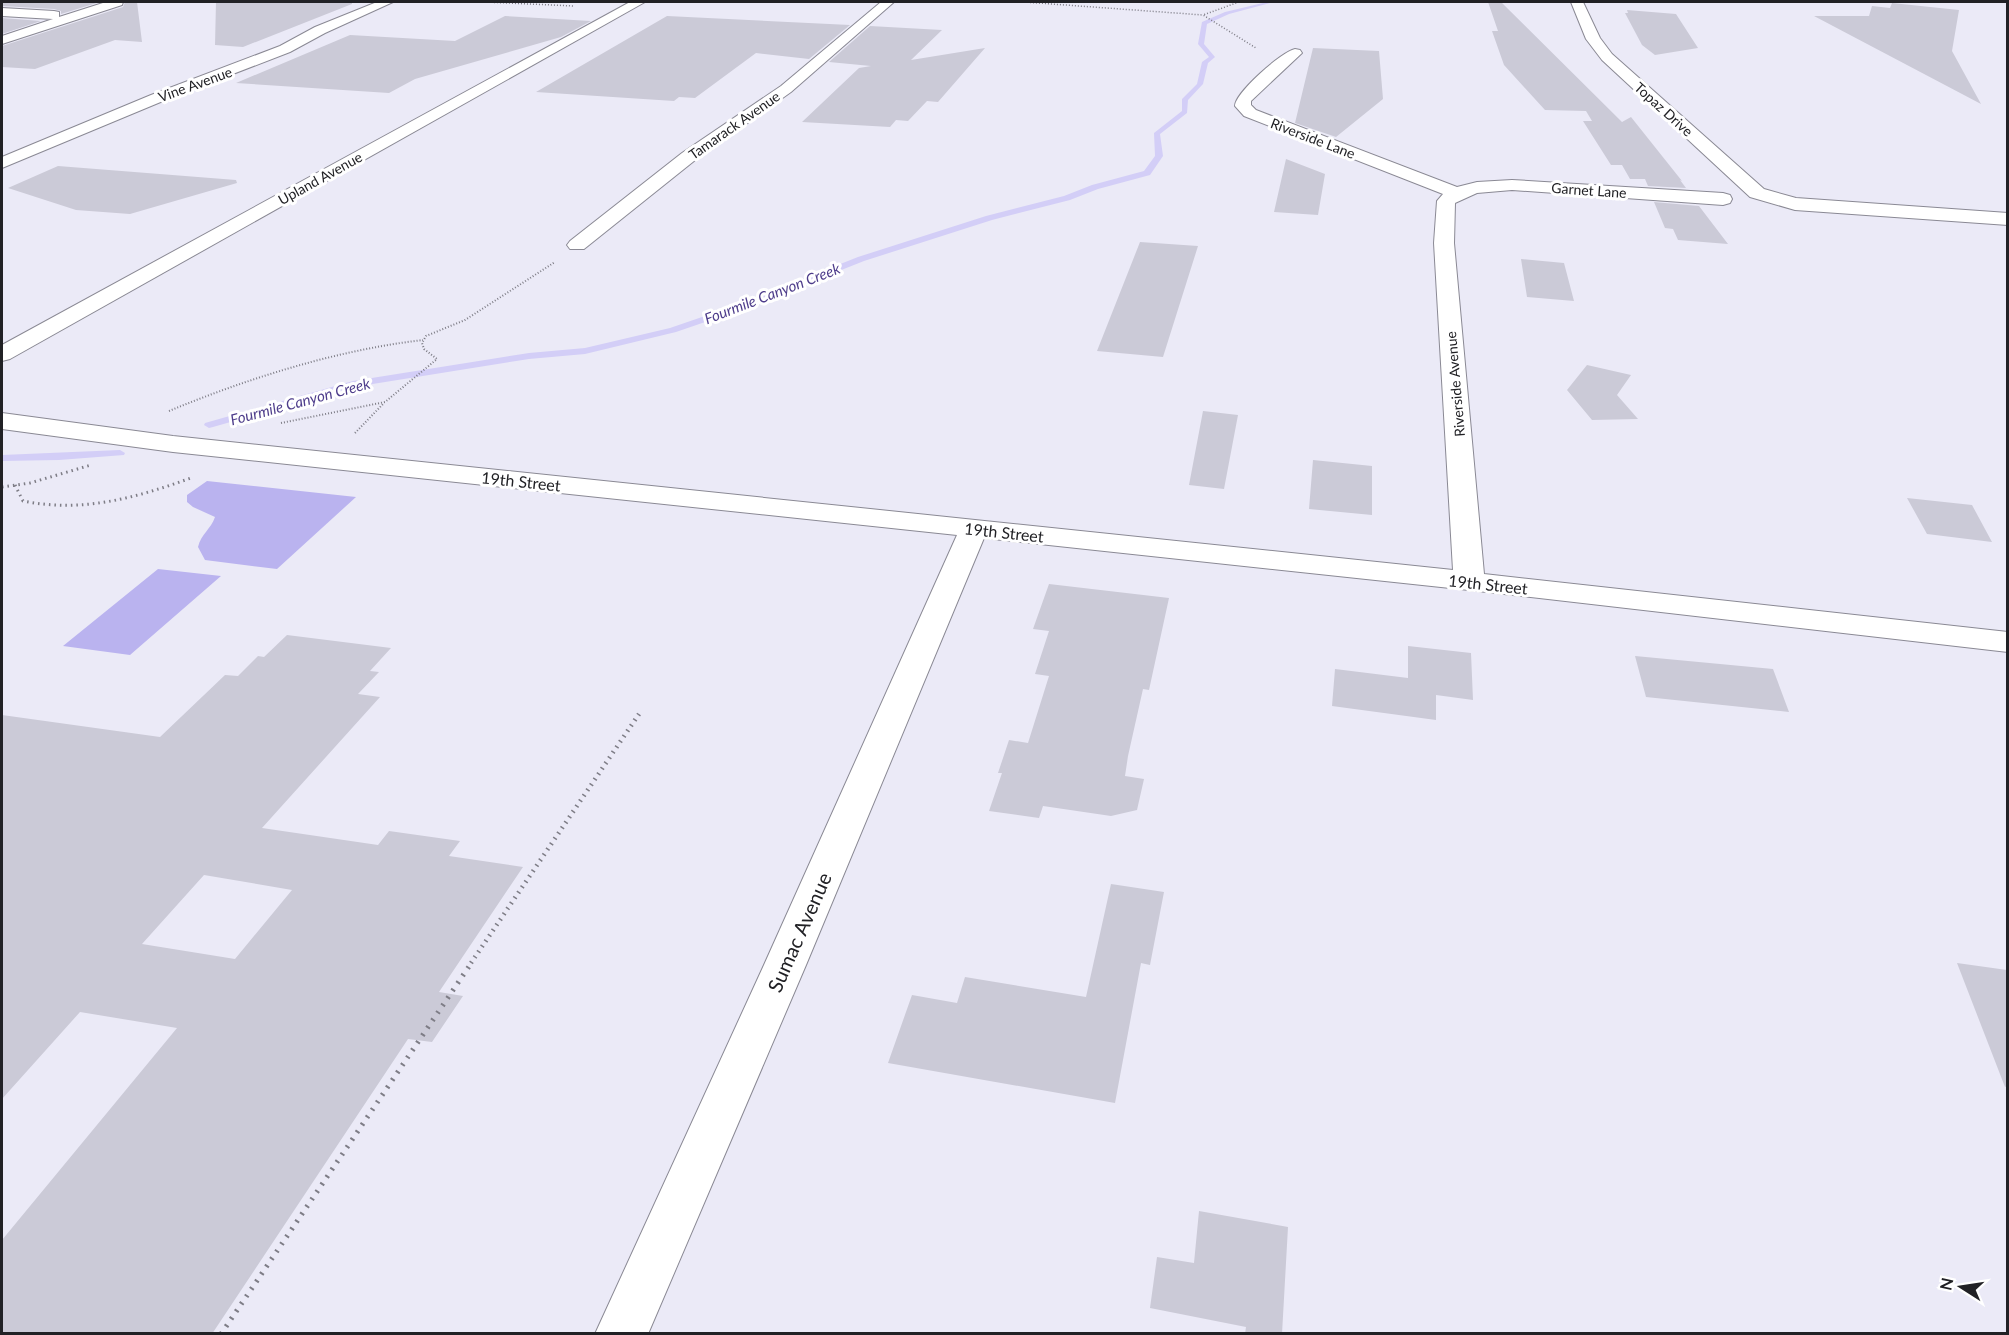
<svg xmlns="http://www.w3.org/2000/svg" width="2009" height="1335" font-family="Lato,sans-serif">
	<rect width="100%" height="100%" fill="#ebeaf7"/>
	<path fill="#bab3ef" d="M207 481 356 497 277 569 205 560 198 547C201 534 211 529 215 517L193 507 187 502V495Z
		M158 569 221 576 130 655 63 646Z"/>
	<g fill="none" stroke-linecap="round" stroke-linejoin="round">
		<path fill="#d3cef7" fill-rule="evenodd" d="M1267 2H1274L1229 14 1207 24 1204 44 1215 57 1208 63 1203 84 1188 100 1187 113 1160 134 1163 156 1150 175 1098 189 1070 200 992 220 864 261 743 309 676 332 585 354 529 359 354 387 213 427 209 428 204 425 205 423 353 381 529 353 585 348 670 328 737 305 858 257 986 216 1064 196 1092 185 1144 171 1155 156 1154 133 1182 111V99L1197 84 1202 62 1209 57 1198 44 1202 22 1225 12Z
			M120 450 125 453 124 455 59 460 2 461V455Z"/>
	</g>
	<path fill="#cbcad7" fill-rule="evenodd" d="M2 2H100L61 14V11L54 9 2 6Z
		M125 2H137L142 42 115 40 35 69 2 67V46L123 7Z
		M216 2H352V4L243 47 215 45Z
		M1488 2H1501L1622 122 1631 117 1682 181 1680 180 1686 188 1648 186 1645 179H1630L1622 165H1611L1583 121H1592L1586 111 1545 110 1504 65 1492 31H1498Z
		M1892 3 1959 10 1952 51 1981 104 1814 16H1869L1872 6 1890 8Z
		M1627 10 1676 14 1698 48 1655 55 1642 45 1625 13H1628Z
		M505 16 591 21 561 37 415 79 389 93 236 83 350 35 455 41Z
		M667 16 850 25 809 59 756 53 695 98 679 97 674 101 536 92Z
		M2 18 41 21 2 34Z
		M870 26 942 30 911 60 985 48 938 102 927 101 908 121 896 120 890 127 802 122 859 68 871 66 829 62Z
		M1313 48 1379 51 1383 99 1336 137 1295 123Z
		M1286 159 1325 174 1318 215 1274 212Z
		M58 166 236 180 237 183 130 214 76 210 8 188Z
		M1654 202 1699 206 1728 244 1678 240 1673 229 1665 228Z
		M1140 242 1198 246 1163 357 1097 351Z
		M1521 259 1564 263 1574 301 1527 297Z
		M1587 365 1631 375 1617 395 1638 419 1592 420 1567 390Z
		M1203 411 1238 415 1224 489 1189 485Z
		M1313 460 1372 466V515L1309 509Z
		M1907 498 1972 505 1992 542 1927 534Z
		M1049 584 1169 598 1149 690 1143 689 1128 756 1125 776 1144 779 1137 810 1111 816 1043 806 1039 818 989 811 1002 773H998L1009 740 1028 743 1049 676 1035 674 1049 631 1033 629Z
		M287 635 391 648 370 671 379 672 358 694 380 697 262 828 378 845 389 831 460 841 449 856 523 867 439 992 463 996 432 1042 408 1039 212 1334H2V1240L177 1028 80 1012 2 1099V715L160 737 225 675 238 676 258 656 264 657ZM204 875 292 890 235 959 142 944Z
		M1408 646 1471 653 1473 700 1436 695V720L1332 706 1335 669 1408 678Z
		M1635 656 1773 669 1789 712 1646 697Z
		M1111 884 1164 892 1150 965 1141 963 1115 1103 888 1063 912 995 957 1003 965 977 1086 997Z
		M1957 963 2007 970V1086L2005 1087Z
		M1199 1211 1288 1227 1282 1334H1245L1246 1327 1150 1308 1157 1257 1194 1263Z"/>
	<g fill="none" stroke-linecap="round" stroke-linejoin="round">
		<defs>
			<path id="minor" d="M106 2H123L122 5 2 44V36L53 19 2 16V8L54 11 59 12V17Z
				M377 2H393L325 33 290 52 163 101 2 168V157L151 95 280 46 315 27Z
				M630 2H645L10 359 2 361V345Z
				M881 2H894L791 92 694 161 584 249H570L567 245 570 241 682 153 781 86Z
				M1571 2H1583L1600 38 1612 54 1764 189 1796 198 2008 213V225L1795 210 1750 197 1602 60 1586 39Z
				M1295 49 1300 50 1302 53 1251 101V105L1256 110 1457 187 1477 182 1512 180 1723 193 1730 195 1732 199 1730 203 1723 205 1512 190 1477 193 1455 203 1454 243 1484 574 2008 632V652L1469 590 984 538 806 965 648 1334H595L764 965 957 535 173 452 2 429V413L173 436 1453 570 1434 243 1437 201 1443 194 1244 116 1235 106C1235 93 1281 52 1295 49Z"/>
		</defs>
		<use href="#minor" stroke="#8a8994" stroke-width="2"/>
		<path stroke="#7e7d86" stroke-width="1.5" stroke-dasharray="1 2" stroke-linecap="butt" d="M485 2 574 6
			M1024 2 1203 15
			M1239 2 1203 15 1256 48"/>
		<path stroke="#7e7d86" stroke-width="2" stroke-dasharray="1 2" stroke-linecap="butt" d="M169 411C249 378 337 350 423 340
			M281 423 385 402 437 359 424 349 422 343 426 336 465 320 555 262
			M355 433 383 404"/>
		<path stroke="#7e7d86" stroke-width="3" stroke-dasharray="1.5 4" stroke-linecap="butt" d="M15 485 23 501C83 513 135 498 191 478
			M2 487 30 483 91 465"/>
		<path stroke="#7e7d86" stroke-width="4.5" stroke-dasharray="1.5 5" stroke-linecap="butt" d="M471 963 641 711"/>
		<path stroke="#7e7d86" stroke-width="5" stroke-dasharray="2 7" stroke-linecap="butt" d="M221 1334 472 962"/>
		<use href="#minor" fill="#fff" fill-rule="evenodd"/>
	</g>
	<g text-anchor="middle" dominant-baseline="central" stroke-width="6" stroke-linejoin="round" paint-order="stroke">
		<g font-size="14" fill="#212125" stroke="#fff">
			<text transform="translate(195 84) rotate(-20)">Vine Avenue</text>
			<text transform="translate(1664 109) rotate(42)">Topaz Drive</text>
			<text transform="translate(734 125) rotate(-35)">Tamarack Avenue</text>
			<text transform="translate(1313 138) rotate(21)">Riverside Lane</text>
			<text transform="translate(320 178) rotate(-29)">Upland Avenue</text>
			<text transform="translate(1589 190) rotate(4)">Garnet Lane</text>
			<text transform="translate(1455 384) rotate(-95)">Riverside Avenue</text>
		</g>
		<g font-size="15" font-style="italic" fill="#4e3d8b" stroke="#fff">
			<text transform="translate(772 293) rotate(-21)">Fourmile Canyon Creek</text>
			<text transform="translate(300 401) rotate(-15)">Fourmile Canyon Creek</text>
		</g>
		<g font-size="16" fill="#212125" stroke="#fff">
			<text transform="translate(521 481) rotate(6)">19th Street</text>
			<text transform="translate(1004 532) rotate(6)">19th Street</text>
			<text transform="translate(1488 584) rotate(6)">19th Street</text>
		</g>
		<g font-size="20" fill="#212125" stroke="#fff">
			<text transform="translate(799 932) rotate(-66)">Sumac Avenue</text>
		</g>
	</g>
	<rect width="2009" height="1335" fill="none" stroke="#212125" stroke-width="6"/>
	<g transform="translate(1961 1287) rotate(282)" stroke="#ffffff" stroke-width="4.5" paint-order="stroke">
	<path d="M0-4.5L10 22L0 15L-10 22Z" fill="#212125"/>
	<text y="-9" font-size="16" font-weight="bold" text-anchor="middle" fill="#212125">N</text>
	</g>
</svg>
